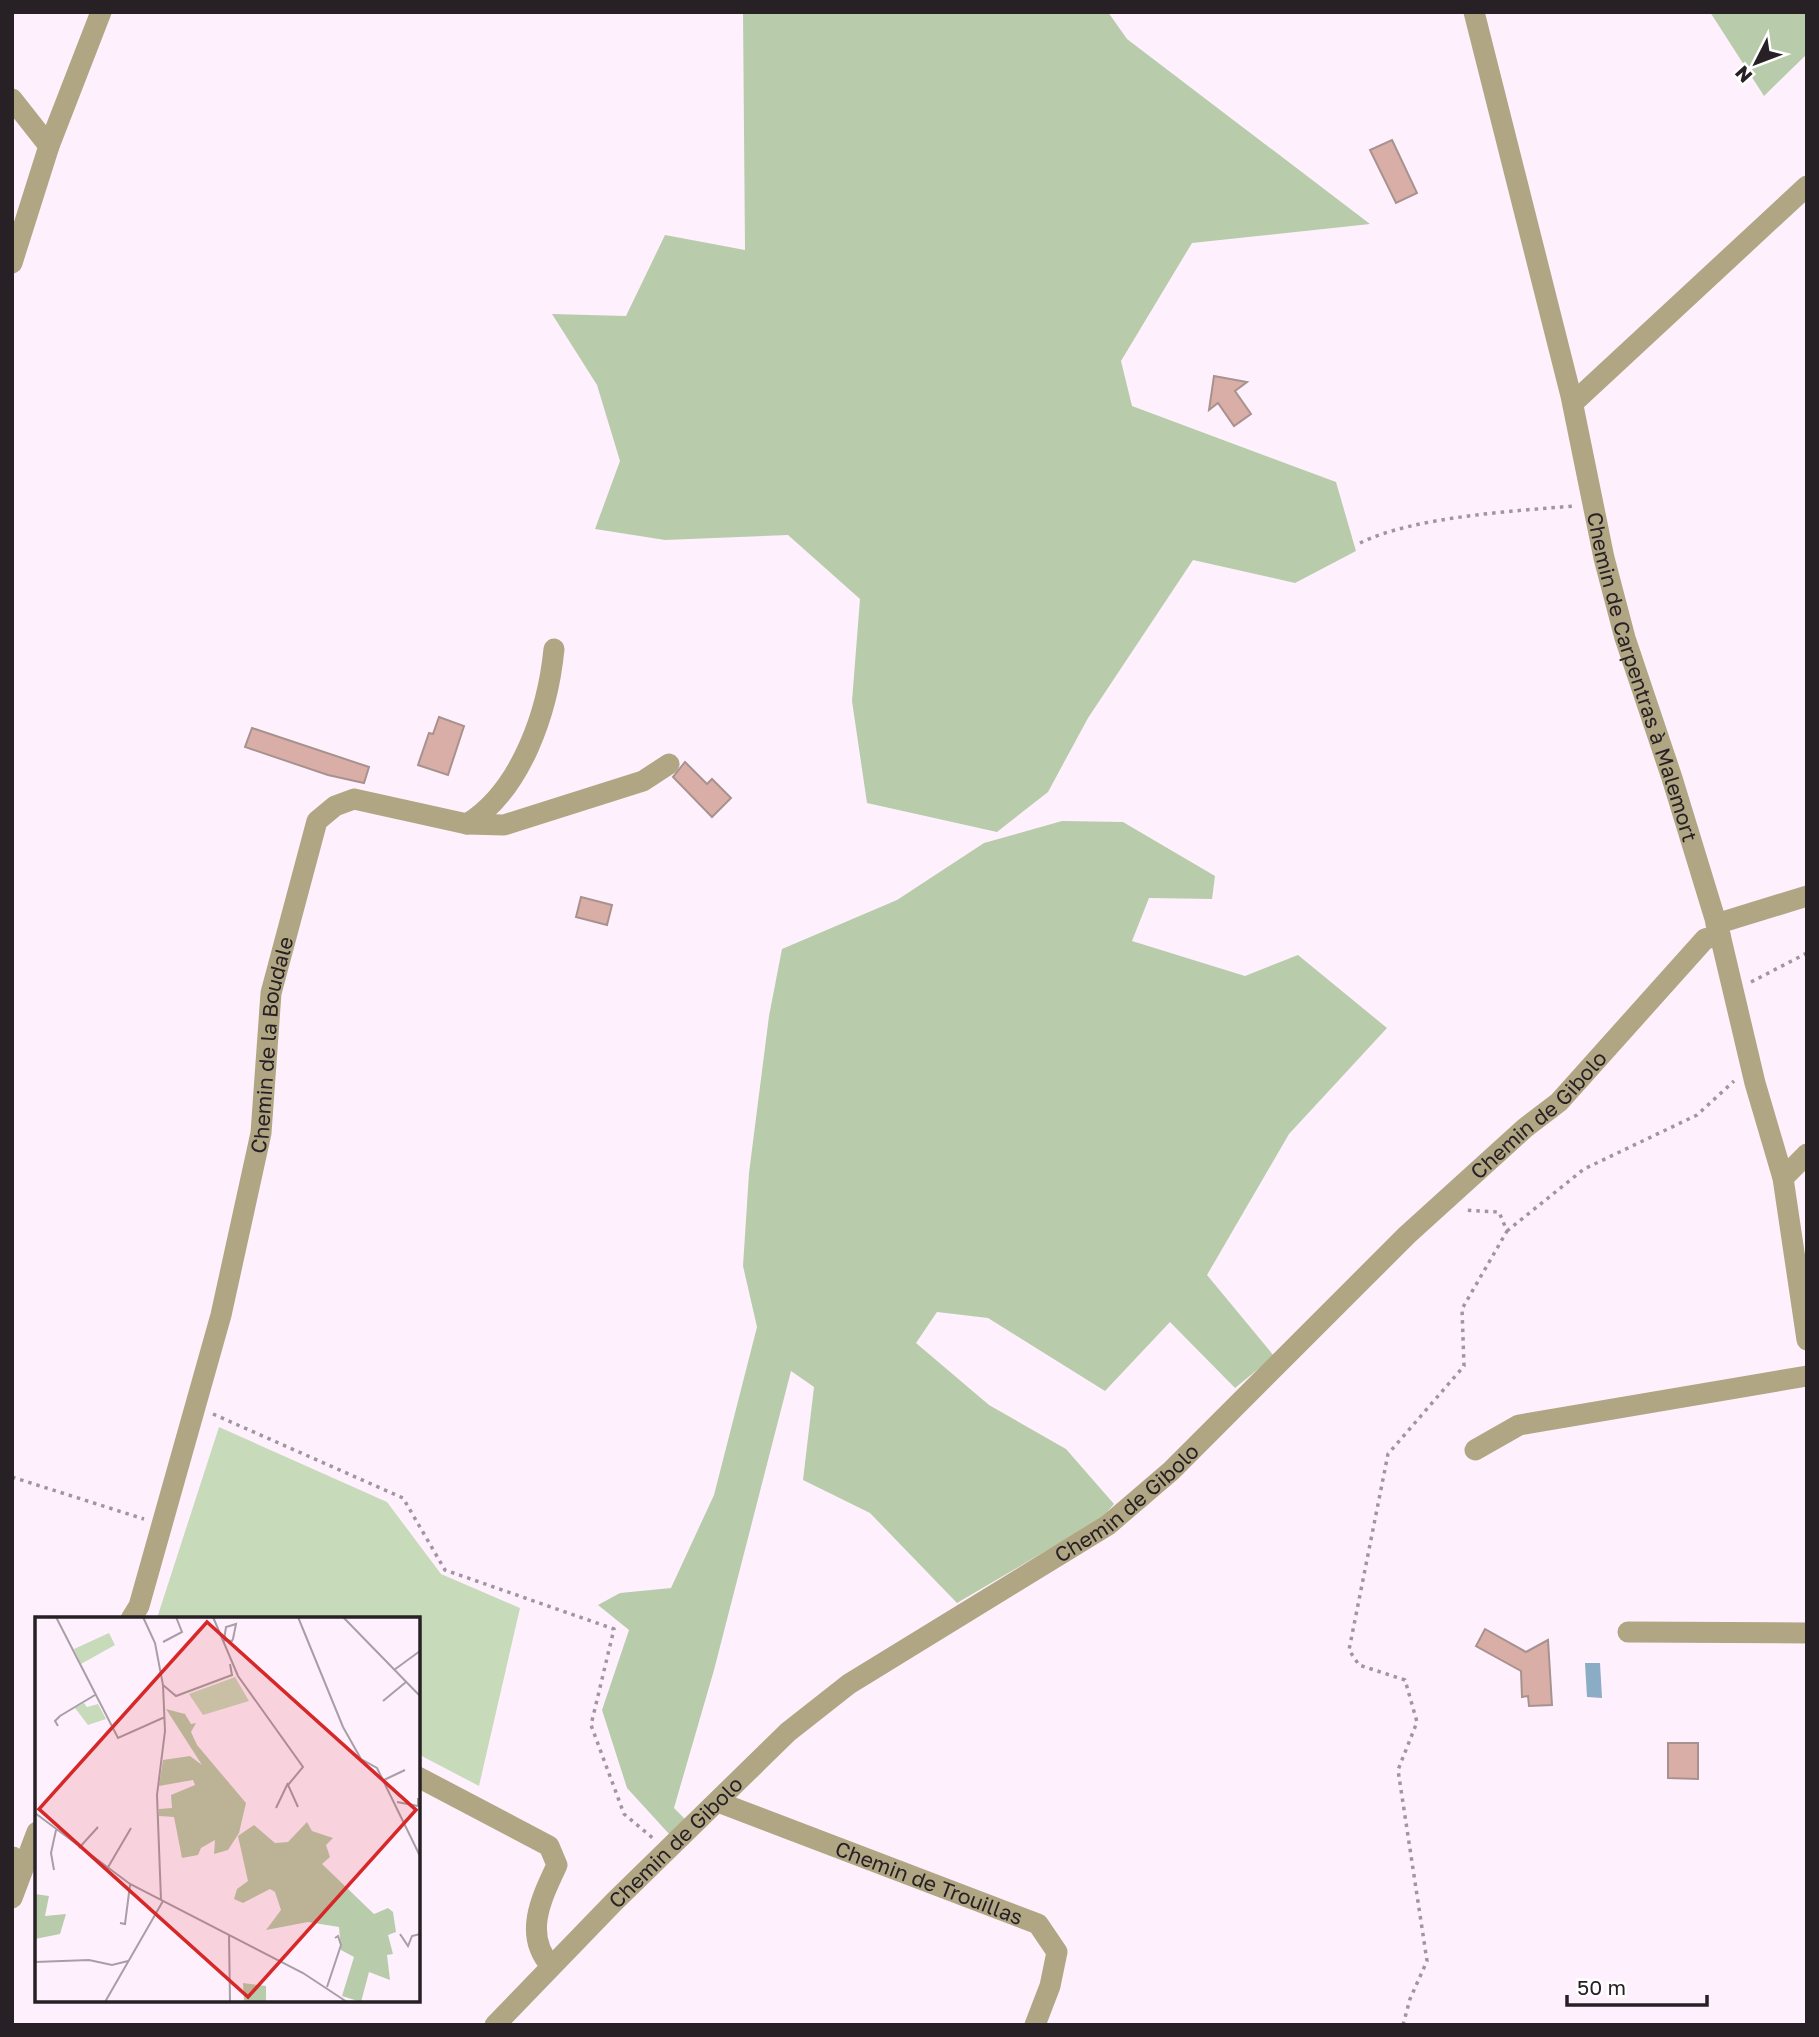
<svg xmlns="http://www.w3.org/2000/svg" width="1819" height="2037" font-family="'Golos Text',sans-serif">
	<rect width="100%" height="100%" fill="#fef1fd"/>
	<path fill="#c7daba" d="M219 1427 387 1502 441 1574 520 1608 479 1786 418 1754V1619L157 1618Z"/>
	<path fill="#b8ccab" d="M743 12H1108L1127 39 1370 224 1192 243 1121 361 1132 406 1336 482 1356 551 1295 583 1193 560 1088 718 1048 792 997 832 867 803 852 701 860 599 788 535 665 540 595 529 620 461 597 385 552 314 626 316 665 235 745 250Z
		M1710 12H1807V54L1764 96Z
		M1062 821 1123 822 1215 876 1212 899 1149 898 1132 941 1245 976 1298 955 1387 1028 1289 1134 1207 1275 1274 1356 1235 1388 1170 1322 1105 1391 988 1318 937 1312 916 1343 989 1405 1066 1449 1114 1504 1102 1518 957 1603 870 1513 803 1480 814 1387 791 1371 714 1670 674 1808 686 1820 670 1835 627 1788 602 1710 629 1630 598 1605 620 1593 671 1588 714 1495 757 1327 743 1266 749 1173 769 1016 782 949 897 900 984 843Z"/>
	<path fill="#8bacc5" d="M1585 1663H1600L1602 1698 1587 1697Z"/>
	<path fill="#d8aea7" stroke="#a8928f" stroke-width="2" d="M1392 140 1417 193 1396 203 1370 150Z
		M1214 376 1247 382 1235 391 1251 414 1234 426 1218 403 1209 410Z
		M439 717 464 726 448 775 418 765 429 733 433 734Z
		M252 728 369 767 364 783 328 775 245 747Z
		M685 762 707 784 712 779 731 798 712 817 673 777Z
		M581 897 612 905 607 925 576 917Z
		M1485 1629 1526 1652 1548 1640 1552 1705 1529 1706 1528 1696 1522 1697 1521 1671 1476 1646Z
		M1668 1743H1698V1779L1668 1778Z"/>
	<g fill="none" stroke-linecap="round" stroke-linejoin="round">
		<path stroke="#a0969f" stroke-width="3.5" stroke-dasharray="3.5 5" stroke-linecap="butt" d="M1360 543C1412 517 1513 511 1574 506
			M1751 982 1807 953
			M1507 1231 1584 1169 1697 1115 1734 1081
			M213 1414 403 1498 445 1570 614 1629 591 1725 624 1814 654 1839
			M12 1477 144 1519
			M1403 2025 1410 1999 1427 1961 1398 1770 1417 1722 1405 1680 1359 1665 1349 1650 1388 1454 1464 1366 1462 1309 1507 1231 1499 1212 1464 1210"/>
		<g stroke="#b1a683" stroke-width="21">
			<path id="s1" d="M1474 12 1571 396 1604 558 1625 638 1672 778 1720 935 1755 1083 1783 1178 1807 1340"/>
			<path d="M12 99 49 146"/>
			<path d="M12 263 49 146 101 12"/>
			<path d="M1573 403 1807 186"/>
			<path d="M467 824 504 825 643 781 669 764"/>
			<path d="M1716 924 1807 896"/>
			<path d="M1783 1178 1807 1154"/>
			<path d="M1475 1450 1519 1425 1807 1376"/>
			<path id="s2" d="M131 1619 139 1606 221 1315 261 1133 271 993 317 821 335 806 354 799 467 824C522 790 548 710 554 649"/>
			<path d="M1628 1632 1807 1633"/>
			<path d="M418 1777 549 1846 557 1865C541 1899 523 1935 551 1966"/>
			<path id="s3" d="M718 1802 1038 1924 1057 1952 1050 1986 1035 2025"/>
			<path d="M12 1857H13"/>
			<path d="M12 1898 37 1832"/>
			<path id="s4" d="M495 2025 614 1902 788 1732 849 1684 1108 1525 1171 1471 1407 1235 1525 1128 1559 1102 1705 939 1720 935"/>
		</g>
	</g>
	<g text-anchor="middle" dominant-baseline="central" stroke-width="5" stroke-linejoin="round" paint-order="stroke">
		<g font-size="21" fill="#272126" stroke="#fff">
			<text stroke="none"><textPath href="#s1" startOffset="686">Chemin de Carpentras à Malemort</textPath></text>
			<text stroke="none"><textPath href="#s2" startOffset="593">Chemin de la Boudale</textPath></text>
			<text stroke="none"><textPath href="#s4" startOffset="1391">Chemin de Gibolo</textPath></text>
			<text stroke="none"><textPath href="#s4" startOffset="824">Chemin de Gibolo</textPath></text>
			<text stroke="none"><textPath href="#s4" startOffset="257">Chemin de Gibolo</textPath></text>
			<text stroke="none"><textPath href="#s3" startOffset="226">Chemin de Trouillas</textPath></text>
		</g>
	</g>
	<g transform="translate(35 1617)">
		<rect width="385" height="385" fill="#fef1fd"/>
		<path d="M74 16 80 28 46 47 39 32ZM200 60 214 84 168 98 154 77ZM49 86 52 90 63 87 71 102 53 108 40 91Z" fill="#c7daba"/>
		<path d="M131 92 150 97 156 107 161 106 156 115 162 128 211 186 204 216 193 233 179 237 180 223 166 231 163 238 147 241 139 200 124 199V192L137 191 136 178 160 168 158 163 124 169 128 143 155 139 167 148ZM272 205 277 214 298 221 291 228 295 240 287 247 339 297 353 291 358 295 361 315 353 318 358 337 352 338 355 363 334 355 326 385 307 379 319 340 306 333 304 310 273 305 231 313 246 293 240 275 235 272 208 286 199 282 202 272 213 264 203 219 219 208 240 226 253 225ZM0 277 14 279 10 299 31 297 25 317 0 322ZM208 366 231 369V385H209Z" fill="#b8ccab"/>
		<path fill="none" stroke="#a89ea7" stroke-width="2" d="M21 0 83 121 130 100M108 0 120 26 128 68 130 114 122 178 126 283M178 0 203 59 268 150 253 168 263 190M263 0 308 110 326 142 342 151 385 239M308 0 385 79M188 23 197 24 198 22 201 7 191 10 189 23M128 25 147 15 141 0M359 53 385 34M128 68 141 79 197 58 195 47M348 84 371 65M23 109 20 104 25 99 60 78M349 163 370 153M362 185 383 189V181M241 191 253 166M0 196 95 267 268 356 312 385M44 231 63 210M72 252 96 211M19 253 16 236 21 213M85 306 90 307 95 268M365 317 373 329 377 319 385 317M194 318 195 385M0 345 54 343 77 348 93 344M292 370 306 328 303 319 300 321M70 385 128 284"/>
		<path fill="#d62828" fill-opacity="0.15" stroke="#d62828" stroke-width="3.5" d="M172 5 381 193 213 380 4 192Z"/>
		<rect width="385" height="385" fill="none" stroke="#272126" stroke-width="3.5"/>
	</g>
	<rect width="1819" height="2037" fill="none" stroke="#272126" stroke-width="28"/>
	<g transform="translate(1756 63) rotate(228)" stroke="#ffffff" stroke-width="5" paint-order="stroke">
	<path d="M0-5L12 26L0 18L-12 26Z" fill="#272126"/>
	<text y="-10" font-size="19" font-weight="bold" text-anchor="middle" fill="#272126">N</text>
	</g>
	<path d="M1567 1995v10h140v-10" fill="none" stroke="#272126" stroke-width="3.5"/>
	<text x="1577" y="1995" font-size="21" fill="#272126" stroke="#ffffff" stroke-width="5" paint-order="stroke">50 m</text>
</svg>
